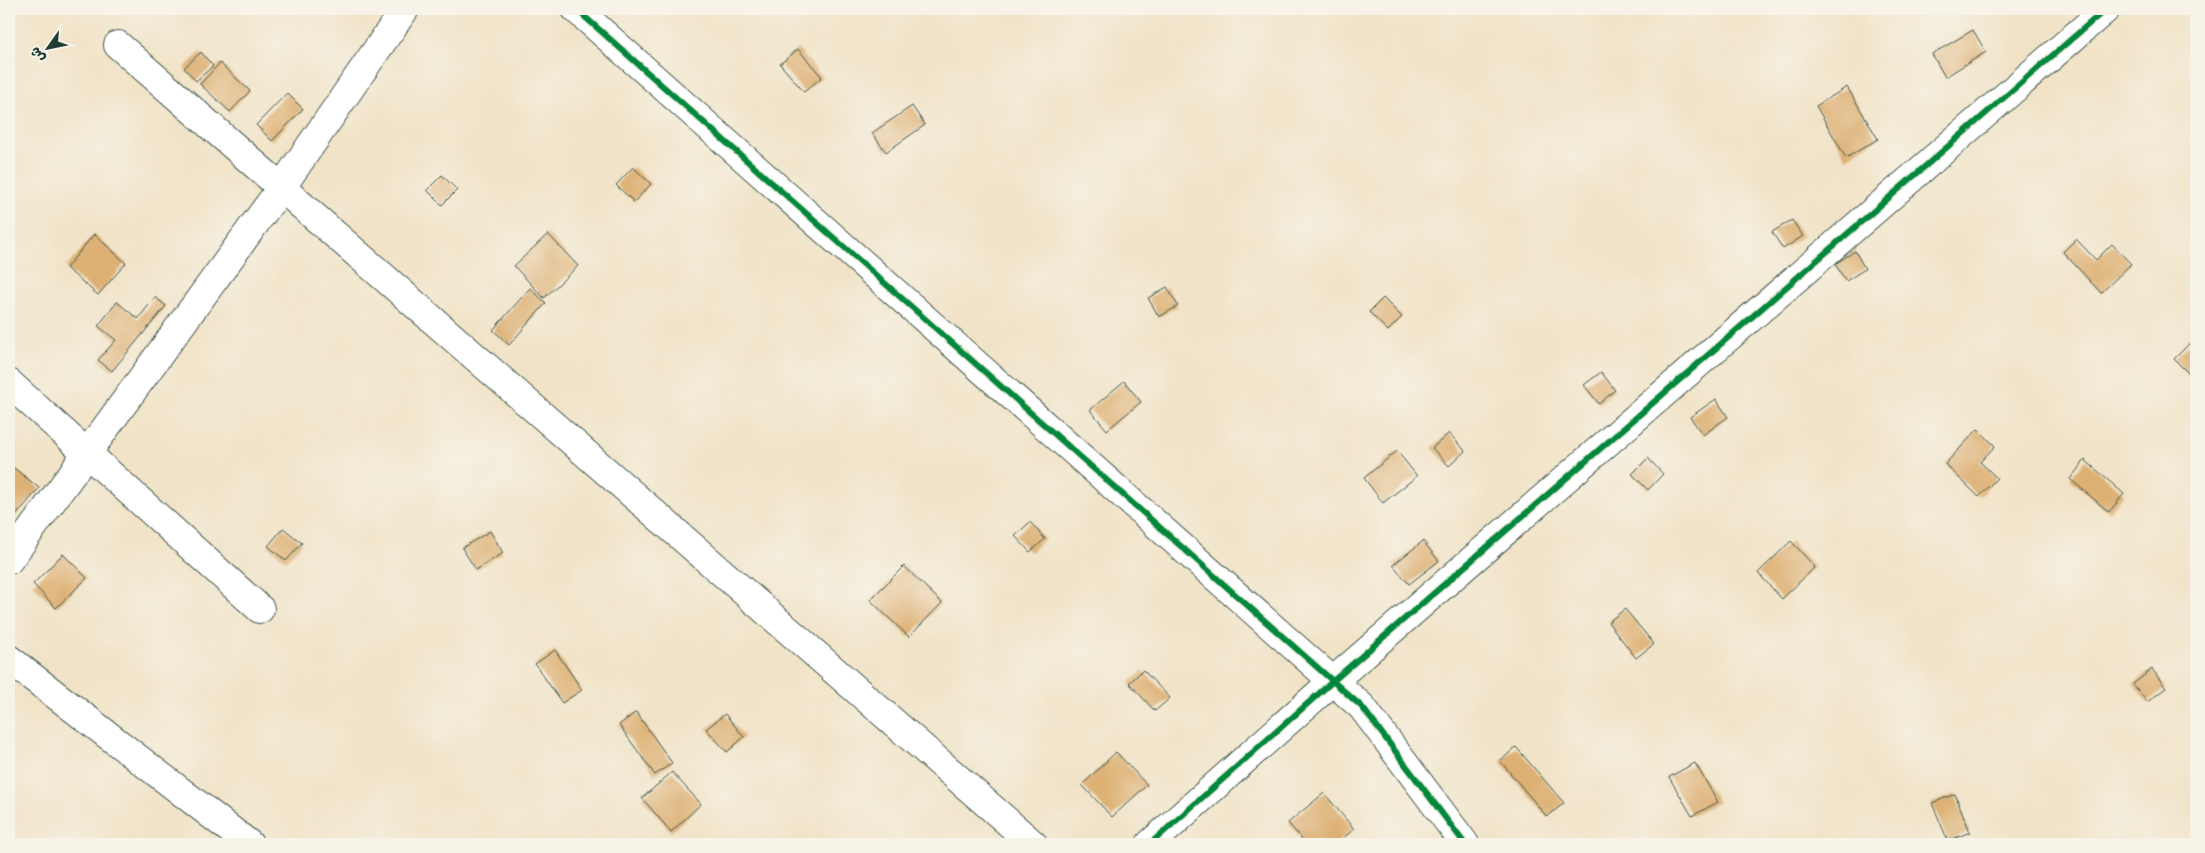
<svg xmlns="http://www.w3.org/2000/svg" width="2205" height="853" font-family="'Comic Neue','Playpen Sans Arabic',sans-serif">
	<rect width="100%" height="100%" fill="#f7f3e8"/>
	<filter id="ink" filterUnits="userSpaceOnUse"><feTurbulence type="fractalNoise" baseFrequency=".02" numOctaves="2"/><feDisplacementMap in="SourceGraphic" scale="10" xChannelSelector="R" yChannelSelector="G"/><feConvolveMatrix kernelMatrix="1 2 1 2 8 2 1 2 1" color-interpolation-filters="sRGB"/></filter>
	<filter id="wash" filterUnits="userSpaceOnUse"><feTurbulence type="fractalNoise" baseFrequency=".0096" numOctaves="4" result="noise"/><feDisplacementMap in="SourceGraphic" scale="20" xChannelSelector="R" yChannelSelector="G"/><feGaussianBlur stdDeviation="1.12" result="paint"/><feColorMatrix in="noise" values="0 0 0 0 0 0 0 0 0 0 0 0 0 0 0 0 0 1.4 0 .05"/><feComposite in="paint" operator="in"/></filter>
	<g filter="url(#wash)">
		<rect width="100%" height="100%" fill="#f1e3c7"/>
		<g id="blocks">
			<path fill="#ddb073" d="M1973 30 1986 52 1945 77 1932 54Z
				M798 49 822 77 804 92 780 64Z
				M201 52 213 66 196 81 184 68Z
				M220 63 250 91 230 112 200 84Z
				M1847 87 1878 139 1846 158 1816 106Z
				M287 93 303 109 272 141 256 125Z
				M912 106 925 125 886 152 872 133Z
				M633 167 651 184 634 202 616 185Z
				M442 175 457 190 442 205 427 190Z
				M1792 220 1803 236 1783 249 1772 232Z
				M94 234 126 263 98 295 66 268Z
				M548 234 578 266 544 298 514 266Z
				M2076 239 2096 260 2112 244 2131 264 2101 293 2063 252Z
				M1855 251 1865 269 1846 281 1835 264Z
				M1167 287 1178 306 1159 317 1148 298Z
				M530 288 546 303 509 345 493 330Z
				M155 297 166 306 112 371 98 360 116 340 98 326 117 302 138 319Z
				M1383 298 1402 317 1388 331 1369 312Z
				M2193 340 2196 344V381L2174 359Z
				M1601 372 1615 390 1599 404 1584 385Z
				M1124 381 1141 402 1107 430 1090 410Z
				M1716 399 1728 417 1703 435 1690 417Z
				M1978 429 1995 446 1980 462 1997 478 1979 497 1945 464Z
				M1449 433 1465 451 1449 466 1432 448Z
				M1397 451 1417 476 1383 503 1364 478Z
				M1648 458 1663 474 1648 490 1632 474Z
				M2085 460 2124 494 2109 512 2070 479Z
				M9 464 39 488 9 524Z
				M1030 522 1045 539 1030 552 1015 536Z
				M283 528 302 543 286 561 268 546Z
				M490 531 503 553 476 570 462 548Z
				M1423 541 1439 561 1409 584 1393 565Z
				M1791 541 1815 567 1782 599 1758 573Z
				M63 554 87 578 56 608 33 584Z
				M904 566 942 603 909 637 870 600Z
				M1625 609 1654 644 1636 658 1608 622Z
				M555 650 582 690 562 703 535 664Z
				M2152 669 2166 688 2147 702 2133 684Z
				M1143 670 1170 698 1155 711 1129 683Z
				M636 712 672 763 655 775 619 725Z
				M725 714 744 737 727 752 706 729Z
				M1516 747 1564 803 1547 817 1500 761Z
				M1116 752 1147 785 1112 817 1082 785Z
				M1695 763 1718 802 1692 816 1669 777Z
				M672 772 701 804 671 832 642 798Z
				M1324 793 1354 829 1336 844H1306L1288 823Z
				M1955 794 1970 832 1948 841 1932 803Z"/>
		</g>
	</g>
	<g filter="url(#ink)">
		<use href="#blocks" fill-opacity="0" stroke="#3e564a" stroke-width="1"/>
		<g fill="none" stroke-linecap="round" stroke-linejoin="round">
			<defs>
				<path id="minor" d="M576 9 1362 707 1465 844
					M118 45 1033 844
					M9 383 260 609
					M9 560 281 188 405 9
					M9 659 249 844
					M1150 844 1333 681 2106 9"/>
			</defs>
			<use href="#minor" stroke="#3e564a" stroke-width="30"/>
			<use href="#minor" stroke="#fff" stroke-width="28"/>
			<defs>
				<path id="cycleway" d="M576 9 1362 707 1465 844
					M1150 844 1333 681 2106 9"/>
			</defs>
			<use href="#cycleway" stroke="#f7f3e8" stroke-width="9"/>
			<use href="#cycleway" stroke="#00873e" stroke-width="6"/>
		</g>
	</g>
	<rect width="2205" height="853" fill="none" stroke="#f7f3e8" stroke-width="30"/>
	<g transform="translate(48 48) rotate(237)" stroke="#f7f3e8" stroke-width="4" paint-order="stroke">
	<path d="M0-4L9 19L0 12L-9 19Z" fill="#1f3d34"/>
	<text y="-8" font-size="14" font-weight="bold" text-anchor="middle" fill="#1f3d34">ش</text>
	</g>
</svg>
